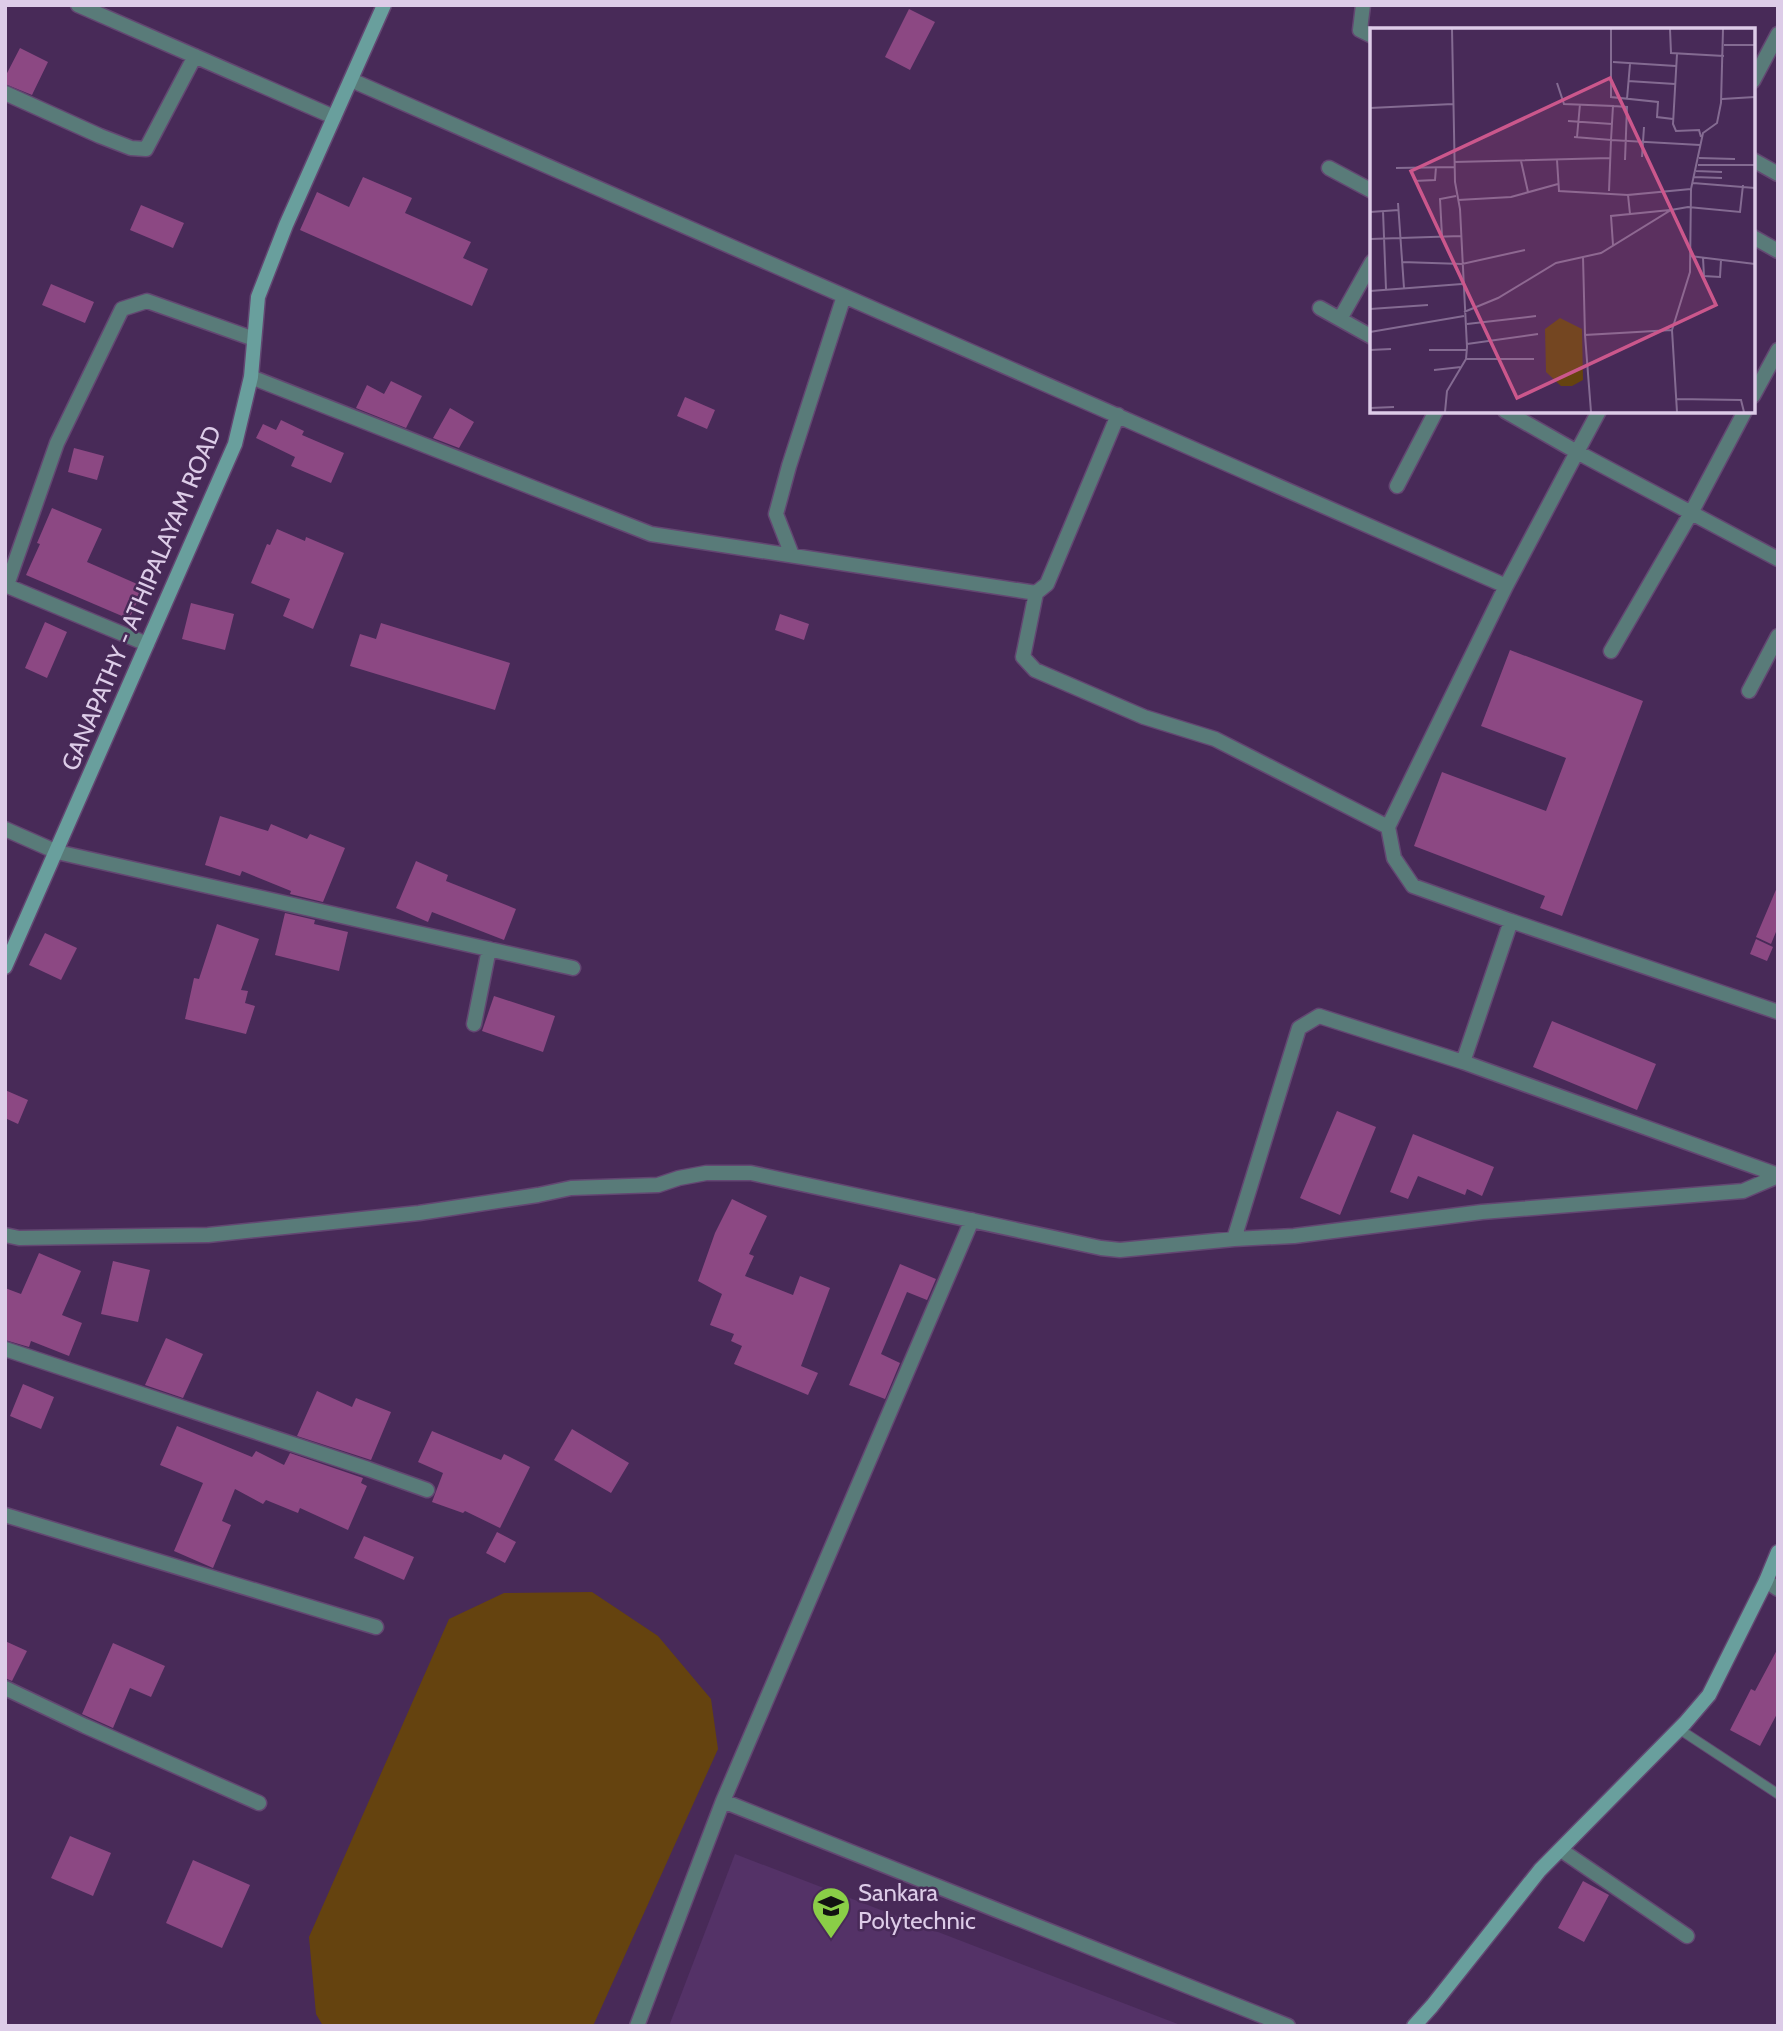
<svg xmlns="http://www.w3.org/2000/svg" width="1783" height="2031" font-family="Cabin,sans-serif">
	<rect width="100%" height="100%" fill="#482a58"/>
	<path fill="#543267" d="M735 1854 1183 2026H669Z"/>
	<path fill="#65430f" d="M592 1592 658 1636 711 1699 718 1749 593 2026H323L316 2014 309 1937 449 1619 504 1593Z"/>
	<path fill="#8c4883" d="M909 9 935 22 910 70 885 57Z
		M20 48 48 62 32 95 5 84V77Z
		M363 177 412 198 405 213 471 242 463 258 488 269 472 306 300 230 317 192 349 207Z
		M141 205 184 223 173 248 130 230Z
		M51 284 94 302 85 323 42 305Z
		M391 381 422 396 406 428 356 408 367 385 384 394Z
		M685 397 715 410 707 429 677 416Z
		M450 408 474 422 459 448 433 438Z
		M281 420 304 431 302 435 344 453 331 483 291 466 295 457 256 438 263 424 276 430Z
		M74 448 104 456 97 480 68 472Z
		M52 508 102 529 87 562 144 587 129 619 26 575 40 544 37 543Z
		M277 529 305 541 306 537 344 553 313 629 283 616 290 599 251 583 267 544 270 545Z
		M191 603 234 614 225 650 182 639Z
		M780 614 809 624 804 640 775 630Z
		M45 622 67 632 47 678 25 668Z
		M381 623 510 663 495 710 350 666 360 634 376 639Z
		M1510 650 1643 701 1562 916 1540 908 1545 896 1414 846 1442 772 1546 811 1566 758 1481 726Z
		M220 816 268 831 271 824 307 839 310 834 345 848 323 902 290 894 291 891 242 871 240 876 205 865Z
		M416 861 448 875 446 881 516 909 504 940 432 912 428 922 396 908Z
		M1778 885V927L1771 944 1756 937Z
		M285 913 315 920 314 924 348 932 339 971 275 955Z
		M217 924 259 939 241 990 248 991 245 1003 255 1006 246 1034 185 1019 194 978 199 979Z
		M45 933 77 948 61 980 29 965Z
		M1756 939 1773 947 1767 961 1750 954Z
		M494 996 555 1016 543 1052 482 1031Z
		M1552 1021 1656 1064 1637 1110 1533 1067Z
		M5 1090 28 1100 18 1124 5 1118Z
		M1337 1111 1376 1127 1340 1215 1300 1198Z
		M1413 1134 1494 1167 1482 1196 1467 1189 1465 1195 1418 1176 1408 1199 1390 1192Z
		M732 1199 767 1216 749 1254 754 1256 745 1276 793 1295 800 1276 830 1288 801 1366 818 1373 808 1395 734 1364 742 1346 731 1341 734 1334 710 1325 722 1294 698 1281 715 1233Z
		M39 1253 81 1271 62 1315 82 1323 69 1356 31 1341 29 1347 5 1340V1288L21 1294Z
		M113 1261 150 1270 138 1322 101 1314Z
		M900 1264 936 1279 927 1300 907 1292 881 1354 900 1363 885 1399 849 1385Z
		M166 1338 203 1354 183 1398 145 1385Z
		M23 1384 54 1397 41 1429 10 1416Z
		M317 1391 352 1407 356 1398 391 1412 371 1460 297 1436Z
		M177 1426 252 1457 256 1451 284 1465 290 1453 363 1478 361 1483 367 1486 348 1530 300 1508 298 1513 266 1500 263 1504 235 1489 222 1521 231 1525 213 1568 174 1551 203 1483 160 1465Z
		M572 1429 629 1463 611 1493 554 1460Z
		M432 1431 501 1460 504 1454 530 1467 500 1528 465 1511 463 1513 432 1502 443 1473 418 1462Z
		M497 1532 516 1542 505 1563 486 1553Z
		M364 1536 414 1557 404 1580 354 1558Z
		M5 1641 27 1651 12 1681 5 1678Z
		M113 1643 165 1666 151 1697 130 1688 113 1728 82 1714Z
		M1778 1648V1712L1760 1746 1730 1730 1751 1689 1755 1691Z
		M70 1836 111 1853 93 1896 51 1878Z
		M193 1860 250 1885 222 1948 166 1923Z
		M1583 1881 1609 1895 1584 1942 1558 1928Z"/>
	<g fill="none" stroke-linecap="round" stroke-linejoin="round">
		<defs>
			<path id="lane" d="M1679 1729 1778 1794"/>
			<path id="street" d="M78 5 334 117
				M1363 5 1360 30 1372 36
				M351 80 1506 586
				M1753 81 1778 34
				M5 93 100 136 131 148 146 149 195 56
				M1753 160 1778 174
				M1329 168 1372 191
				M1753 237 1778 251
				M1320 308 1372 337
				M1340 319 1372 262
				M251 377 651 534 1036 593
				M1753 396 1778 350
				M1505 411 1577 452 1599 411
				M1118 415 1047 584 1036 593 1023 657 1035 670 1144 717 1215 739 1388 827
				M1397 486 1436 411
				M792 555 776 514 789 466 844 296
				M5 585 147 644
				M7 585 57 443 122 309 147 301 254 339
				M1611 651 1691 513 1745 411
				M1749 691 1778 636
				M5 829 57 852 573 968
				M1511 921 1413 886 1394 858 1388 827 1506 586 1577 452 1778 559
				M474 1024 489 949
				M1463 1062 1511 921 1778 1012
				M5 1235 19 1238 208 1235 419 1213 538 1195 571 1188 658 1185 679 1178 706 1173H751L1101 1248 1120 1250 1234 1239 1294 1236 1482 1212 1743 1191 1778 1176
				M1234 1239 1299 1028 1319 1016 1463 1062 1778 1175
				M5 1349 368 1469 427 1490
				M5 1515 376 1627
				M1766 1581 1778 1589
				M5 1688 85 1726 259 1803
				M723 1801 972 1220
				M1561 1850 1687 1936
				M637 2026 723 1801 1288 2026"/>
			<path id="secondary" d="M5 967 235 444 251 377 258 297 286 225 384 5
				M1414 2026 1432 2006 1540 1870 1685 1723 1709 1695 1766 1581 1778 1552"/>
		</defs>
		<use href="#lane" stroke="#634772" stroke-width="11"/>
		<use href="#street" stroke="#634772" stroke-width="17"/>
		<use href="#secondary" stroke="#634772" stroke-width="17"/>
		<use href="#lane" stroke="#597b79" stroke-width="9"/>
		<use href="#street" stroke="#597b79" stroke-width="14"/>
		<use href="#secondary" stroke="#699f9d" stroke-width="14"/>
	</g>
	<defs>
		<symbol id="university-pin" viewBox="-11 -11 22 30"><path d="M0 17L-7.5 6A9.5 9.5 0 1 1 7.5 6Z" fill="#8ace47" stroke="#482a58"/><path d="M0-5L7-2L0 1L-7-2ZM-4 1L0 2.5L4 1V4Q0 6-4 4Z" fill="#111"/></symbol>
	</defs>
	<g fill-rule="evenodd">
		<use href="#university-pin" x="809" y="1884" width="44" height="60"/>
	</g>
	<g text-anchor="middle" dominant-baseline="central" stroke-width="5" stroke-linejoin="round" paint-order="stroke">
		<g font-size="24" fill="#ddcce8" stroke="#482a58">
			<text transform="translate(141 598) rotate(-67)">GANAPATHY - ATHIPALAYAM ROAD</text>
		</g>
		<g font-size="24" fill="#ddcce8" stroke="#482a58" text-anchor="start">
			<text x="858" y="1892">Sankara<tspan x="858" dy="28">Polytechnic</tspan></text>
		</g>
	</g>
	<g transform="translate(1370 28)">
		<rect width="385" height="385" fill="#482a58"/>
		<path d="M190 290 212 301 213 352 202 358H191L176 344 175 301Z" fill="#65430f"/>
		<path fill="none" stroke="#846b92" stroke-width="2" d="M241 1V69L288 74 287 89 303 91M300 1 301 25 354 28M354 17H385M307 26 303 96 306 103 329 102 331 109M243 34 306 38M258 53 305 56M187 55 194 76 243 78 241 112 204 109M257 71 260 36M352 71 385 69M243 78 257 79 255 132M0 80 83 76M198 93 242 96M207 109 210 76M272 129 274 99M329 130 365 131M187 132 189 163 258 167M151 133 158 164M84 134 240 130M328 137H385M26 140 84 139M326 143 352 144M324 149 352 150M44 153 65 152 66 139M323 155 385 160M239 163 241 112 330 117M88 172 141 169 188 156M28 175 34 260M13 183 16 261M0 184 29 182M260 186 258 167 321 161M72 208 70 171 86 168M0 211 91 208M243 217 241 188 300 182M320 228 385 236M213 229 215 307M333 230 334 248 350 249 351 232M32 234 92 236 155 222M0 263 92 256M0 281 58 277M94 284 128 270 186 235 231 225 301 182 318 179 370 184 373 157M97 296 166 288M0 304 94 288M97 316 168 306M0 322 21 321M59 322H96M96 331H164M64 342 91 339M306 371 371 372 374 384M0 380 24 379M75 384 77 363 96 331 97 319 90 181 85 154 82 1M221 384 215 307 302 302M307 384 302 302 320 244 321 161 333 105 347 95 351 75 353 1"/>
		<path fill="#cb578c" fill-opacity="0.15" stroke="#cb578c" stroke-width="3.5" d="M240 50 346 277 147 370 41 143Z"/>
		<rect width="385" height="385" fill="none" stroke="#ddcce8" stroke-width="3.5"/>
	</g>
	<rect width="1783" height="2031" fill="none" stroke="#ddcce8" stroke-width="14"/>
</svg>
